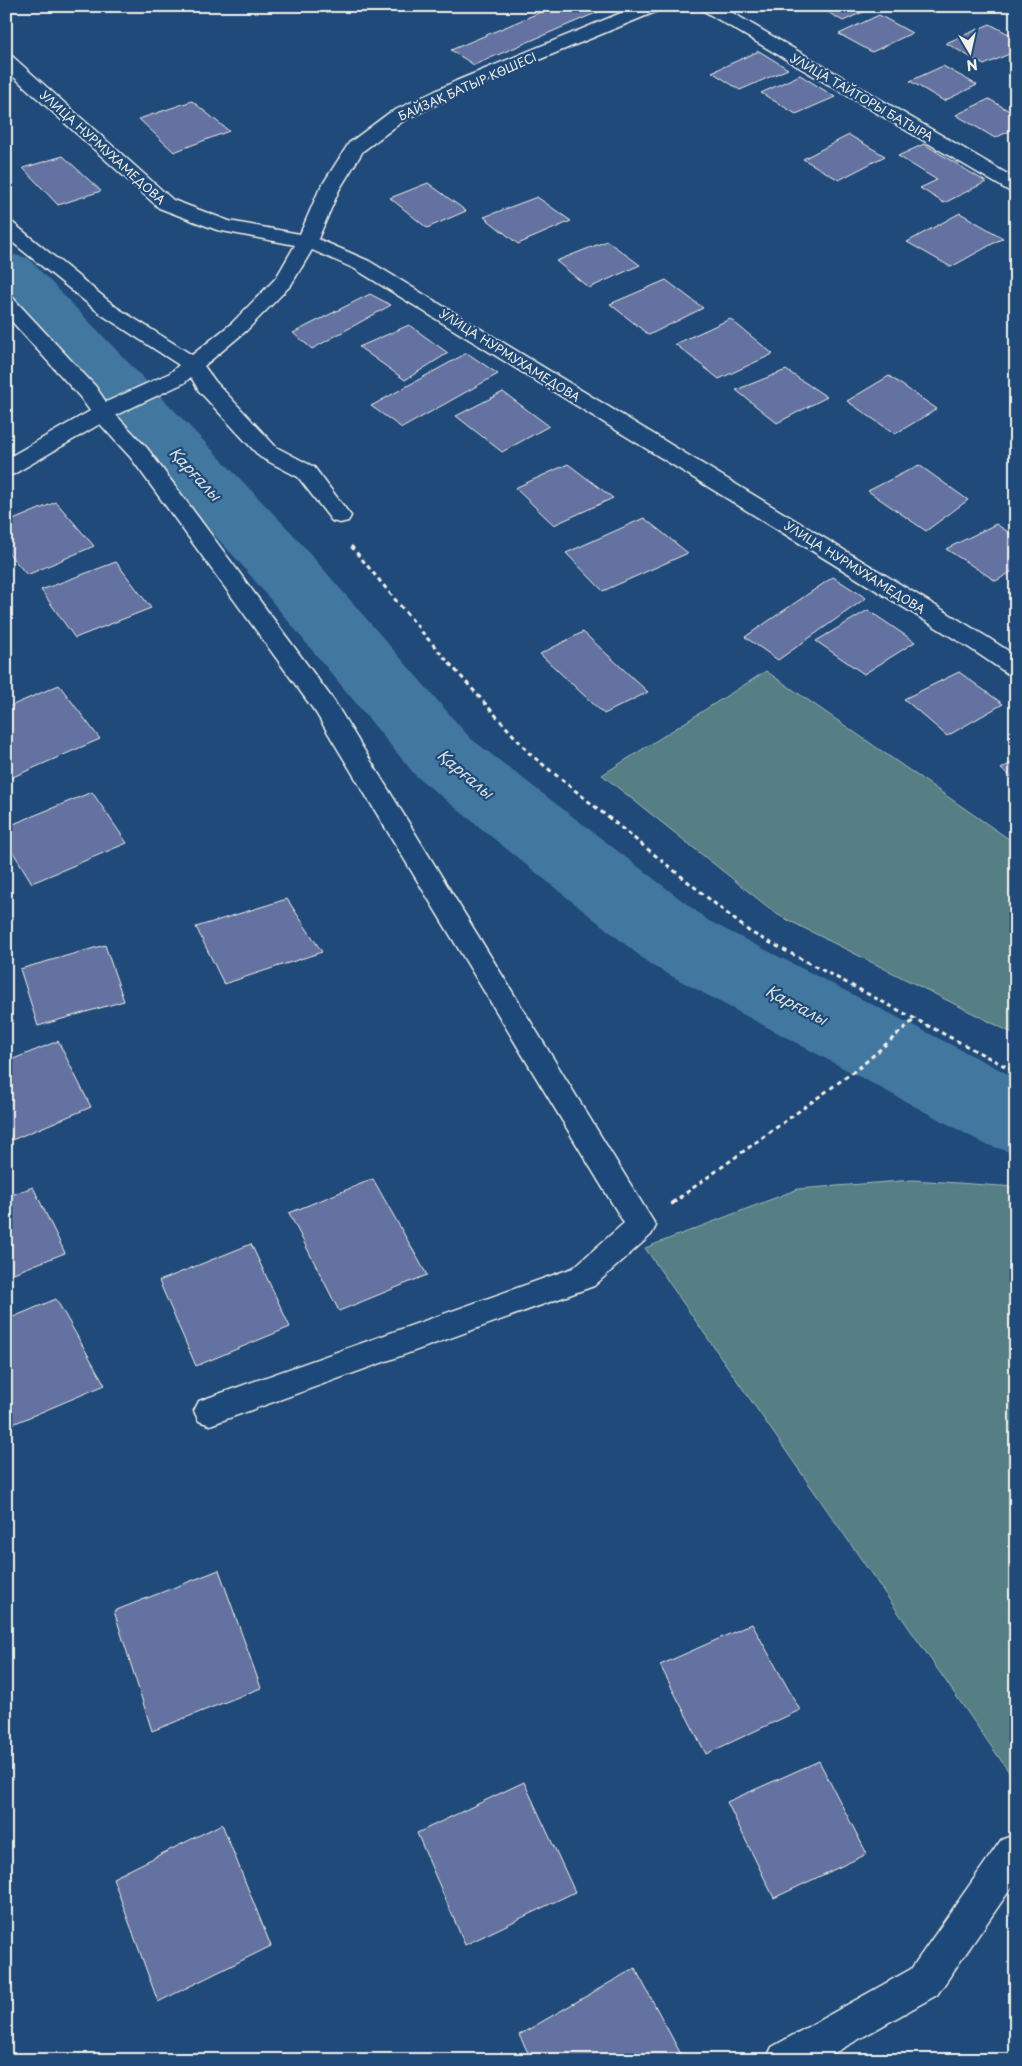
<svg xmlns="http://www.w3.org/2000/svg" width="1022" height="2066" font-family="'Playpen Sans',sans-serif">
	<rect width="100%" height="100%" fill="#1f4a7a"/>
	<filter id="ink" filterUnits="userSpaceOnUse"><feTurbulence type="fractalNoise" baseFrequency=".02" numOctaves="2"/><feDisplacementMap in="SourceGraphic" scale="10" xChannelSelector="R" yChannelSelector="G"/><feConvolveMatrix kernelMatrix="1 2 1 2 8 2 1 2 1" color-interpolation-filters="sRGB"/></filter>
	<g filter="url(#ink)">
		<path fill="#577e85" stroke="#a6b8b6" d="M766 671 1016 844V1035L778 915 602 775Z
			M913 1180 1016 1187V1782L645 1248 798 1189Z"/>
		<g fill="none" stroke-linecap="round" stroke-linejoin="round">
			<path fill="#4377a0" fill-rule="evenodd" d="M6 253 28 258 291 532 470 738 709 921 1016 1078V1154L985 1144 651 965 416 776 241 564 6 308Z"/>
		</g>
		<path fill="#6472a0" stroke="#f4f1e8" d="M555 6H612L474 65 451 50Z
			M817 6H876L843 21Z
			M879 15 912 33 872 52 839 34Z
			M990 24 1016 38V51L984 65 946 43Z
			M759 51 788 69 740 90 712 72Z
			M943 66 977 85 944 101 910 81Z
			M800 75 835 97 796 114 761 93Z
			M989 99 1016 115V128L995 138 956 115Z
			M192 101 229 131 174 152 139 119Z
			M849 135 885 156 839 180 803 159Z
			M924 144 986 182 944 203 920 188 937 180 898 156Z
			M63 156 101 191 58 205 23 168Z
			M428 183 466 211 427 228 390 198Z
			M537 197 571 221 518 244 484 217Z
			M960 213 1003 238 951 267 907 242Z
			M607 241 640 265 589 288 556 261Z
			M666 280 703 308 649 335 610 304Z
			M370 294 391 305 312 349 293 333Z
			M730 319 773 354 719 379 675 344Z
			M409 325 448 353 405 380 359 347Z
			M467 353 498 374 402 428 371 406Z
			M786 370 827 397 777 423 736 390Z
			M889 376 937 409 895 434 847 401Z
			M503 392 549 426 502 452 456 416Z
			M568 464 613 498 554 525 515 488Z
			M919 465 968 500 926 531 868 491Z
			M56 502 94 546 27 575 6 550V523Z
			M644 518 688 553 603 591 566 553Z
			M996 524 1016 537V569L996 581 946 549Z
			M116 562 151 608 75 638 41 590Z
			M833 577 866 598 778 660 745 637Z
			M868 610 915 642 864 674 816 641Z
			M583 632 648 692 604 714 540 654Z
			M959 672 1003 704 947 736 904 699Z
			M59 685 100 739 6 780V708Z
			M1016 760V780L1001 769Z
			M92 792 127 843 32 883 6 841V827Z
			M287 899 322 952 224 984 196 927Z
			M105 945 124 1001 38 1026 20 969Z
			M58 1041 91 1107 12 1140 6 1129V1062Z
			M373 1179 427 1275 339 1311 289 1213Z
			M33 1187 65 1253 6 1276V1197Z
			M251 1244 290 1327 196 1366 159 1281Z
			M56 1299 105 1385 6 1427V1320Z
			M219 1570 261 1688 152 1731 114 1611Z
			M752 1624 800 1710 706 1754 660 1665Z
			M819 1761 867 1854 774 1898 727 1802Z
			M524 1782 575 1892 465 1945 417 1833Z
			M222 1824 271 1946 158 2002 113 1878Z
			M635 1968 684 2060H532L519 2035Z"/>
		<g fill="none" stroke-linecap="round" stroke-linejoin="round">
			<defs>
				<path id="minor" d="M638 6H663L660 10 468 89 403 121 363 151 339 190 318 239 369 261 987 637 1016 656V676L1008 674 971 649 355 269 312 250 291 285 246 331 204 366 215 381 276 447 314 467 351 516 348 521 340 523 332 521 298 477 260 457 199 391 191 377 184 383 116 415 147 448 334 701 656 1226 651 1235 594 1286 210 1425 199 1421 194 1411 199 1401 573 1268 624 1223 316 713 131 458 100 424 14 474 6 476V459L90 411 80 397 6 315V296L13 298 96 387 106 402 170 373 179 365 102 315 6 237V221L13 223 116 307 192 355 232 323 276 278 295 245 217 230 159 208 6 70V55L12 56 173 200 229 221 300 234 319 190 349 143 389 113 456 81Z
					M699 6H721L1016 179V193L1009 191 702 10Z
					M1014 1835 1016 1836V1881L937 1995 822 2060H766L772 2047 911 1969 1001 1840Z"/>
			</defs>
			<use href="#minor" stroke="#f4f1e8" stroke-width="3"/>
			<path stroke="#f4f1e8" stroke-width="3" stroke-dasharray="4.5 4" stroke-linecap="butt" d="M351 546 427 638 530 754 750 932 1016 1072
				M679 1198 860 1067 916 1018"/>
			<path stroke="#f4f1e8" stroke-width="4" stroke-dasharray="6 4.5" stroke-linecap="butt" d="M671 1204 681 1197"/>
			<use href="#minor" fill="#1f4a7a" fill-rule="evenodd"/>
		</g>
	</g>
	<g text-anchor="middle" dominant-baseline="central" stroke-width="4.5" stroke-linejoin="round" paint-order="stroke">
		<g font-size="12" fill="#f4f1e8" stroke="#1f4a7a">
			<text transform="translate(467 86) rotate(-24)">БАЙЗАҚ БАТЫР КӨШЕСІ</text>
			<text transform="translate(862 97) rotate(30)">УЛИЦА ТАЙТОРЫ БАТЫРА</text>
			<text transform="translate(103 147) rotate(42)">УЛИЦА НУРМУХАМЕДОВА</text>
			<text transform="translate(510 355) rotate(32)">УЛИЦА НУРМУХАМЕДОВА</text>
			<text transform="translate(855 567) rotate(32)">УЛИЦА НУРМУХАМЕДОВА</text>
		</g>
		<g font-size="16" font-style="italic" fill="#d9dfdd" stroke="#1f4a7a">
			<text transform="translate(196 473) rotate(47)">Қарғалы</text>
			<text transform="translate(466 773) rotate(40)">Қарғалы</text>
			<text transform="translate(797 1004) rotate(28)">Қарғалы</text>
		</g>
	</g>
	<rect width="1022" height="2066" fill="none" stroke="#1f4a7a" stroke-width="25"/>
	<rect x="12" y="12" width="997" height="2041" fill="none" stroke="#f4f1e8" stroke-width="2" filter="url(#ink)"/>
	<g transform="translate(970 52) rotate(171)" stroke="#1f4a7a" stroke-width="4" paint-order="stroke">
	<path d="M0-4L9 19L0 12L-9 19Z" fill="#f4f1e8"/>
	<text y="-8" font-size="14" font-weight="bold" text-anchor="middle" fill="#f4f1e8">N</text>
	</g>
</svg>
